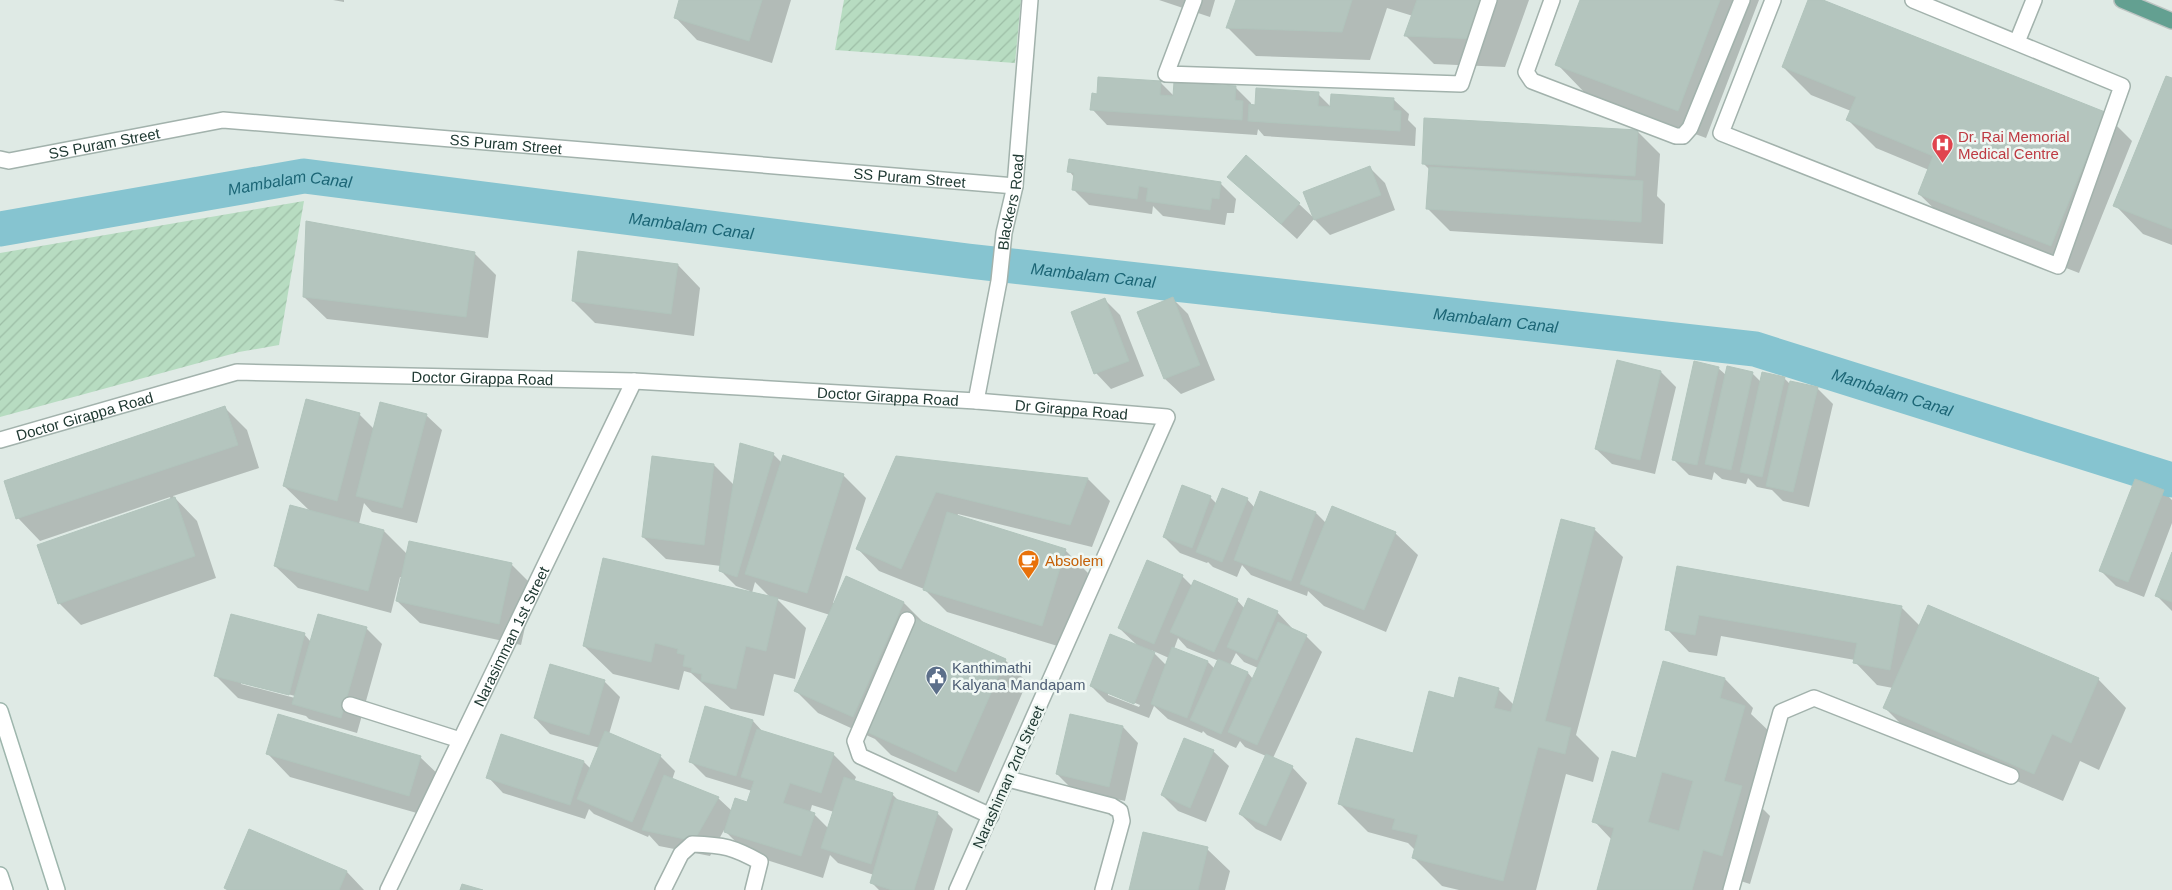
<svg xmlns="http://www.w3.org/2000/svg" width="2172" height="890" font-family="Helvetica,sans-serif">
	<defs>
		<pattern id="garden-furrows" width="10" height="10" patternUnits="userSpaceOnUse" patternTransform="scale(1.25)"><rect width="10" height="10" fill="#b7dcc1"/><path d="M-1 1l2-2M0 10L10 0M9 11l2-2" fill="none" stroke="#9dbea6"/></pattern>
	</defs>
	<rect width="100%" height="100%" fill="#dfeae5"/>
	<path fill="url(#garden-furrows)" d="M844 0H1021L1015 63 835 50Z
		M304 201 279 345 239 352 0 417V253Z"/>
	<path fill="#0003" fill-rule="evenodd" d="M333 0H344V2Z
		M680 0H791L772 63 697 40 675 17Z
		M1159 0H1215L1210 17Z
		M1238 0H1529L1505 67 1434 64 1406 36 1413 16 1387 8 1370 60 1256 56 1228 28Z
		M1582 0H1759L1706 138 1585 93 1557 64Z
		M1810 0H1820L2104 113 2132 141 2079 273 1948 222 1919 194 1929 170 1876 148 1848 120 1851 111 1811 95 1783 67Z
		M2172 80V245L2143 234 2115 205Z
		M1161 83 1174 96 1236 88 1251 103V106L1318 94 1331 107 1393 99 1409 114 1408 120 1416 128 1415 146 1264 136 1258 129 1257 135 1107 125 1092 109Z
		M1637 131 1660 154 1657 196 1665 204 1663 244 1450 231 1427 208 1430 170 1423 163Z
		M1370 168 1385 183 1395 210 1330 235 1314 219 1297 239 1229 177 1299 204 1315 219Z
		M1069 171 1220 183 1236 199 1234 213H1227L1225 225 1163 216 1153 206 1152 214 1089 205 1073 189 1075 178Z
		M474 253 496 275 488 338 327 319 304 297Z
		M678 265 700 288 694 336 595 323 573 301Z
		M1172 298 1188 314 1215 380 1181 394 1165 379 1138 312Z
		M1105 300 1120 315 1144 376 1111 389 1096 373Z
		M1718 368 1726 375 1752 373 1761 382 1784 378 1791 385 1817 388 1833 404 1809 507 1783 501 1772 490 1757 487 1748 478 1746 484 1722 479 1714 472 1712 480 1689 475 1674 460Z
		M1661 372 1676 387 1655 474 1612 464 1596 449Z
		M225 408 247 430 259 468 173 496 197 521 216 578 81 625 59 603 171 500 170 497 40 541 18 518Z
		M359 414 374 429 426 415 442 430 417 523 372 512 364 503 359 524 384 531 407 554 511 564 534 587 521 645 420 623 397 601 402 577H400L391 613 298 588 275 566 310 511 284 486Z
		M773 454 782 463 843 475 866 498 833 603H835L847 577 904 603 926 625 1005 660 1027 682 979 793 891 755 875 739 818 713 796 691 830 615 776 598 806 628 795 679 774 674 764 716 731 709 691 673 684 671 679 690 613 674 584 646 750 593V591L736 586 721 571V566L666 559 643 537 714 465 735 486ZM755 582 771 598 752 593Z
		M897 458 1088 479 1110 501 1092 547 958 514 957 517 1065 550 1088 573 1064 648 947 612 924 589 879 571 857 548Z
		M2163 491 2172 500V523L2144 597 2116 586 2101 571Z
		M1261 493 1316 513 1326 523 1395 533 1418 555 1386 632 1324 606 1308 591 1307 596 1251 575 1242 565 1237 577 1213 567 1208 562 1207 563 1180 553 1164 537 1210 497 1217 504 1247 499 1255 508Z
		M1594 529 1623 557 1576 735 1599 758 1593 782 1566 774 1536 890H1459L1442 886 1413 857 1415 850 1408 843 1368 832 1340 804 1414 754 1455 699 1498 689 1514 705Z
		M2172 556V611L2157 596Z
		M1678 567 1901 607 1920 626 2098 679 2126 708 2099 770 2080 761 2063 801 1913 736 1885 708 1893 688 1877 685 1855 662V660L1721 636 1717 656 1689 652 1667 629Z
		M1182 576 1192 586 1237 600 1245 609 1277 612 1292 628 1291 630 1306 636 1322 652 1273 758 1292 767 1307 783 1281 841 1256 829 1240 814 1266 756 1245 747 1240 741 1236 748 1207 735 1203 731 1202 733 1168 719 1154 706 1149 718 1107 702 1091 686 1139 647 1119 628ZM1178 638 1187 648 1219 661 1215 669 1208 662 1174 649ZM1151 650 1169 658 1167 666ZM1236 653 1244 662 1258 668 1253 679 1248 673 1230 665ZM1108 692 1140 705 1139 707 1108 695Z
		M366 628 382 644 357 733 309 719 306 716 238 698 216 676 304 634 311 642ZM241 682 295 696V698L241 684Z
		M1725 679 1753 708 1751 714 1773 735 1754 800 1770 816 1750 884 1731 878 1727 890H1598L1612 840 1594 821Z
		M604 681 620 697 609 734 660 756 675 771 672 780 718 798 732 811 748 804 752 791 706 777 690 761 706 707 753 721 763 732 833 754 856 777 854 782 892 794 900 802 937 813 953 829 934 890H879L872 883 874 875 838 863 830 855 823 878 748 854 724 830 710 856 659 846 649 835 648 837 594 814 589 809 585 819 503 793 488 777 584 762 591 769 600 748 550 734 535 718ZM812 805 834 812 829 829 814 814 810 812Z
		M1123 727 1138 743 1125 801 1072 789 1057 774Z
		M1213 751 1229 766 1206 822 1178 811 1162 795Z
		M268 754 420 757 443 779 431 817 290 777Z
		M249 831 347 872 364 890H228L225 888Z
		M1207 849 1230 871 1225 890H1130Z"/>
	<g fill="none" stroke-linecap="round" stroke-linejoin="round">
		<path stroke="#86c4d0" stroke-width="35" id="s1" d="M0 229 304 176 968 261 1755 349 2172 480"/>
	</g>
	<path fill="#b4c5be" stroke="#b1c4bc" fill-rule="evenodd" d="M679 0H762L749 41 674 18Z
		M1236 0H1352L1342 32 1226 28Z
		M1417 0H1491L1477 39 1404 36Z
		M1580 0H1720L1678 111 1555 65Z
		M1808 0H1823L2105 112 2051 246 1918 194 1933 156 1846 120 1856 97 1782 67Z
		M2166 76 2172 78V229L2113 206Z
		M1098 77 1161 81 1160 95 1173 96 1174 82 1236 86 1235 100 1243 101 1242 120 1090 110 1092 93 1097 94Z
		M1256 88 1319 92 1318 106 1330 107 1331 94 1394 98 1393 110 1401 111 1400 131 1248 121 1249 104 1255 105Z
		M1424 118 1638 130 1635 176 1422 164Z
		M1246 155 1300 203 1281 224 1227 177Z
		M1069 159 1221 182 1219 199 1212 198 1210 210 1146 201 1148 188 1139 186 1137 199 1072 190 1074 173 1067 172Z
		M1370 166 1381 195 1314 220 1303 192Z
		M1429 167 1643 181 1641 222 1426 209Z
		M306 221 475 252 466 317 303 297Z
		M578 251 678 264 671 314 572 301Z
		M1173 297 1200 365 1164 379 1137 312Z
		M1105 298 1129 361 1094 374 1071 312Z
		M1617 360 1661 371 1640 460 1595 449Z
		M1694 361 1719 367 1697 465 1672 460Z
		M1727 366 1753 372 1731 470 1705 464Z
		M1762 372 1785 377 1762 477 1740 472Z
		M1790 381 1818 387 1793 492 1766 486Z
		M306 399 360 413 337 501 283 486Z
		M380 402 427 414 402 508 356 496Z
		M225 406 238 445 16 519 4 481Z
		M740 443 774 453 737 577 719 571Z
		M783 455 844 474 807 593 745 574Z
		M652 456 714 464 704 545 642 537Z
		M896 456 1088 478 1070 525 936 492 901 569 856 549Z
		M2135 479 2164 490 2128 582 2099 571Z
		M1182 485 1211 496 1192 548 1163 537Z
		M1222 488 1248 498 1222 562 1196 552Z
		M1260 491 1316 512 1291 581 1234 560Z
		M175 497 195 556 58 604 37 545Z
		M290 505 384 530 368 591 274 566Z
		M1332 506 1396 532 1364 610 1300 584Z
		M947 512 1066 549 1042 626 923 590Z
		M1561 519 1595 528 1545 721 1571 728 1565 754 1538 747 1503 881 1412 858 1418 835 1392 829 1395 819 1338 804 1356 738 1413 753 1429 691 1454 698 1459 677 1499 688 1494 708 1511 712Z
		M409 541 512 563 499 624 396 601Z
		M2172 552V602L2155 596Z
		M603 558 778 598 766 651 746 646 736 689 701 681 702 674 691 672 692 668 683 666 685 655 677 653 678 649 655 643 651 662 583 646Z
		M1147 560 1183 575 1154 644 1118 628Z
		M1677 566 1902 606 1890 670 1853 663 1857 643 1699 615 1695 635 1665 630Z
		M846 576 904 602 853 717 794 691Z
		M1194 580 1238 599 1214 652 1170 632Z
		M1248 598 1278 611 1257 660 1227 647Z
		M1928 605 2099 678 2071 743 2052 734 2034 774 1883 708Z
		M231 614 305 633 289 695 214 676Z
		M318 614 367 627 341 718 292 704Z
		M916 619 1006 659 956 772 867 732Z
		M1278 622 1307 635 1257 745 1228 732Z
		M1110 634 1155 652 1134 704 1090 686Z
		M1172 647 1208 661 1187 718 1151 704Z
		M1218 659 1248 672 1221 734 1190 720Z
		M1663 661 1725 678 1720 698 1745 706 1724 781 1742 786 1722 856 1703 850 1692 890H1597L1614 828 1592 822 1612 751 1636 758ZM1662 772 1693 781 1679 831 1648 822Z
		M550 664 605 680 589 735 534 718Z
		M705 706 753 720 736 776 689 762Z
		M278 714 421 756 409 796 266 754Z
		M1070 714 1123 726 1109 787 1056 774Z
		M757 729 834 753 821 793 790 783 783 803 815 813 801 856 724 832 735 798 747 802 754 781 741 777Z
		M605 731 661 755 632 822 577 799Z
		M501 734 584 761 570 805 486 778Z
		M1184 738 1214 750 1190 808 1161 795Z
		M1266 754 1293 766 1266 826 1239 814Z
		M664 775 719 797 694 841 642 830Z
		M844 777 893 793 871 864 821 848Z
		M895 799 938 812 914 890H892L870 883Z
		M249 829 347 871 339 890H228L224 888Z
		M1143 832 1208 847 1198 890H1129Z
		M462 884 483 890H460Z"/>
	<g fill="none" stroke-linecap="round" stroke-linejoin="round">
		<defs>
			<path id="lane" d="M1194 0 1166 74 1461 84 1489 0
				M1552 0 1526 72 1532 81 1676 136H1683L1690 128 1742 0
				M1773 0 1721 133 2058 266 2122 86 1913 0
				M2017 42 2034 0
				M907 620 855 741 860 756 991 816
				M1731 890 1781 712 1814 698 2011 776"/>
			<g id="street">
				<path id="s2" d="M0 159 9 161 223 120 1015 186"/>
				<path id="s3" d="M976 401 999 281 1004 233 1015 186 1030 0"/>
				<path id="s4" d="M0 440 237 372 634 381 976 401 1167 417 957 890"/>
				<path d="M350 705 460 740"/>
				<path d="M1008 779 1112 806 1120 811 1122 821 1103 890"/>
				<path id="s5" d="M388 890 634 381"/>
				<path d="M663 890 681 854 692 844C724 845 733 847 760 862L753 890"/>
			</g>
			<path id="secondary" d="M0 711 57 890
				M0 875 5 890"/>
			<path id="primary" d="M2122 0 2172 21"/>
		</defs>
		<use href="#lane" stroke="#a2b2ac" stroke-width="18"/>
		<use href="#street" stroke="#a2b2ac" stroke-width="18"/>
		<use href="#secondary" stroke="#9eb6ad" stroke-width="18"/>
		<use href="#primary" stroke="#bcc4c2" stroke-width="18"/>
		<use href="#lane" stroke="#fff" stroke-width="15"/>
		<use href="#street" stroke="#fff" stroke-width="15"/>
		<use href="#secondary" stroke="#fff" stroke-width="15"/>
		<use href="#primary" stroke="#63a091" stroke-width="15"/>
	</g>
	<defs>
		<symbol id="hospital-pin" viewBox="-11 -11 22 30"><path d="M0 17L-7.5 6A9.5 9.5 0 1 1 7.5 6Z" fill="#e0444e" stroke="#eff7f3"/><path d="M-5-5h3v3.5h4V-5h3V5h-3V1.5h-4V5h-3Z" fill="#fff"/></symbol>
		<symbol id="cafe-pin" viewBox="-11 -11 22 30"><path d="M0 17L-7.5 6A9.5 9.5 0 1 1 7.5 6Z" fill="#e8710a" stroke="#eff7f3"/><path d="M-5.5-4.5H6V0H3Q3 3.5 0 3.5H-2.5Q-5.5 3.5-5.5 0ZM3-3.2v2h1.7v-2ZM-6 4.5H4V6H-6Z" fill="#fff"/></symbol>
		<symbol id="civic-pin" viewBox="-11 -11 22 30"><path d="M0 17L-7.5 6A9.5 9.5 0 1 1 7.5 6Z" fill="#5c6f8a" stroke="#eff7f3"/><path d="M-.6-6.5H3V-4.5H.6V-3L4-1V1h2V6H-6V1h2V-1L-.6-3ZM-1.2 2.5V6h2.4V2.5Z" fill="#fff"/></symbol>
	</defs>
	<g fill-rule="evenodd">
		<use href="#hospital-pin" x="1930" y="132" width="25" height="34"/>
		<use href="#cafe-pin" x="1016" y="548" width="25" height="34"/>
		<use href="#civic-pin" x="924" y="664" width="25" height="34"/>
	</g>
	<g text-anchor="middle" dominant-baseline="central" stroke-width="5" stroke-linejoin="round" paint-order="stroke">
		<g font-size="15" fill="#be3a42" stroke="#eff7f3" text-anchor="start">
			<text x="1958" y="136">Dr. Rai Memorial<tspan x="1958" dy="17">Medical Centre</tspan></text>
		</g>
		<g font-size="15" fill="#203a33" stroke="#eff7f3">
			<text stroke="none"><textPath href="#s2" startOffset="106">SS Puram Street</textPath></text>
			<text stroke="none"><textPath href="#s2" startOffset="511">SS Puram Street</textPath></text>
			<text stroke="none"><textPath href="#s2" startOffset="916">SS Puram Street</textPath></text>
			<text stroke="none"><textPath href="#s3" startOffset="202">Blackers Road</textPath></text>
			<text stroke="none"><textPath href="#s4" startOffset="492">Doctor Girappa Road</textPath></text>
			<text stroke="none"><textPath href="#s4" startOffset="898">Doctor Girappa Road</textPath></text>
			<text stroke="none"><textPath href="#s4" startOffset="1082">Dr Girappa Road</textPath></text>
			<text stroke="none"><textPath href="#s4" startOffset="88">Doctor Girappa Road</textPath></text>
			<text stroke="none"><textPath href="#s5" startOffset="282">Narasimman 1st Street</textPath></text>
			<text transform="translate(1008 777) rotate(-66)">Narashiman 2nd Street</text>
		</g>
		<g font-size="15" fill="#c56008" stroke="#eff7f3" text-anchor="start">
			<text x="1045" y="560">Absolem</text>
		</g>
		<g font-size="15" fill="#4e5e75" stroke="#eff7f3" text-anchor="start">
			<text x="952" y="667">Kanthimathi<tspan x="952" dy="17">Kalyana Mandapam</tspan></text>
		</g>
		<g font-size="16" font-style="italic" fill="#1b6575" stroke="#eff7f3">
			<text stroke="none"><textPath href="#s1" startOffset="294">Mambalam Canal</textPath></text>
			<text stroke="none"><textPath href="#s1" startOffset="699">Mambalam Canal</textPath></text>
			<text stroke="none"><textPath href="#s1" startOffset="1104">Mambalam Canal</textPath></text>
			<text stroke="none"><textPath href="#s1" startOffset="1509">Mambalam Canal</textPath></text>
			<text stroke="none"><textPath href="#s1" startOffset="1914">Mambalam Canal</textPath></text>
		</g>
	</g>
</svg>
